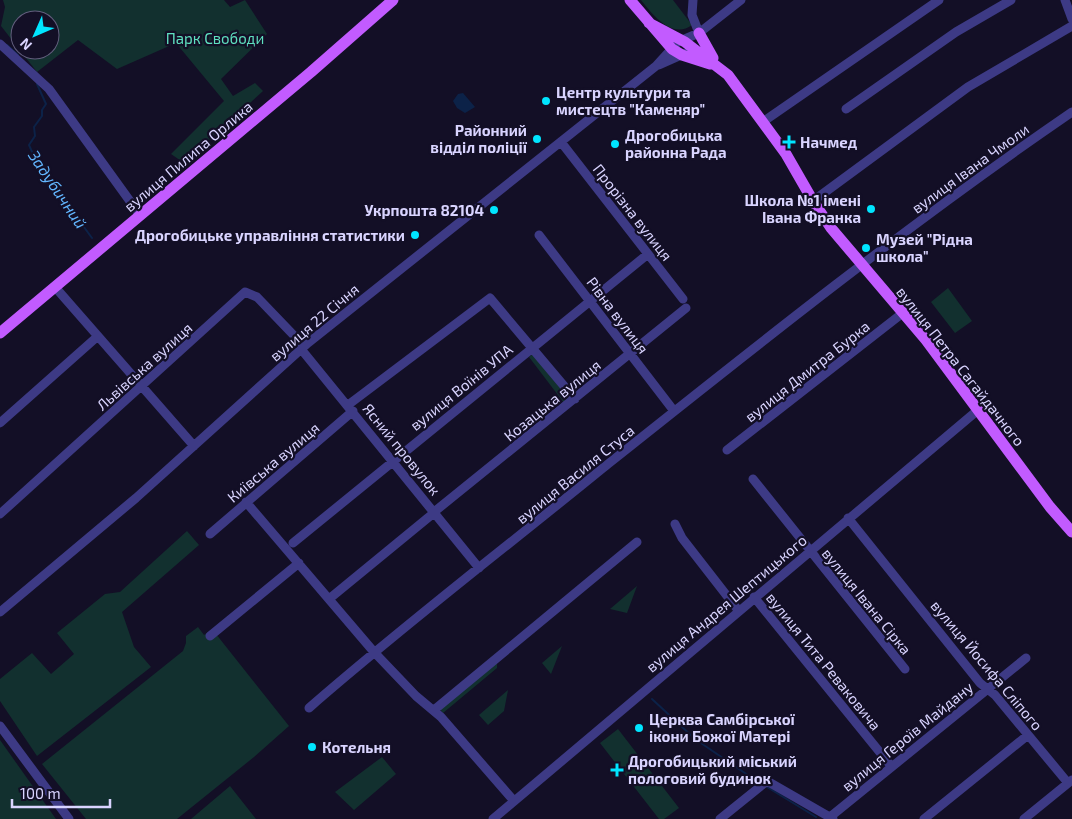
<svg xmlns="http://www.w3.org/2000/svg" width="1072" height="819" font-family="'Exo 2',sans-serif">
	<rect width="100%" height="100%" fill="#130f26"/>
	<path fill="#12302f" fill-rule="evenodd" d="M3 0H224L230 7 245 0 267 34 221 79 233 96 255 83 263 91 184 163 171 154 224 101 176 43 117 69 78 40 37 72 1 26 5 7ZM20 20H50V50H20Z
		M641 0H673L692 25C672 40 652 14 641 0Z
		M948 288 972 321 955 333 931 302Z
		M533 354 569 399 564 403 529 357Z
		M187 531 199 545 122 612 134 647 151 667 37 756 0 701V679L32 653 51 674 74 654 57 633 105 594 120 592Z
		M637 586 627 613 610 609Z
		M198 627 204 635 212 629 289 726 254 757 177 819H86L42 764 183 651 186 643V636Z
		M562 646 551 674 542 663Z
		M497 660V668L443 713 439 708Z
		M508 690 504 711 488 725 479 715Z
		M618 729 679 808 664 819H659L600 743Z
		M0 740 56 819H0Z
		M382 757 396 774 354 810 335 792Z
		M230 786 256 819H191Z"/>
	<path fill="#0c2248" d="M463 93 475 107 465 113 457 108 453 101 458 94Z"/>
	<g fill="none" stroke-linecap="round" stroke-linejoin="round">
		<path stroke="#0c2248" stroke-width="2" d="M7 45 18 55
			M37 84 46 104 42 110V116L34 127 35 136 29 145 37 163 92 238
			M652 699 695 739 758 782
			M767 787 816 817"/>
		<path stroke="#3d3a85" stroke-width="9" d="M693 0 692 15 699 33
			M1065 0 1072 19
			M680 41 699 33 741 0
			M0 44 49 89 140 215
			M659 65 686 53
			M846 109 956 32 1011 0
			M764 121 939 0
			M561 142 683 299
			M813 201 968 87 1072 26
			M539 235 674 411
			M55 287 194 446
			M301 349 479 568
			M348 405 490 298 575 399
			M0 423 98 336
			M727 450 904 312
			M753 479 905 669
			M246 502 374 652 416 696 441 717 514 801
			M434 512 686 308
			M0 514 245 292 257 297 304 346
			M848 518 980 683 995 695 1068 783
			M675 524 682 538 738 610
			M210 534 353 411
			M293 543 648 254
			M754 597 891 766
			M329 599 435 512
			M0 612 136 498 308 343 656 66 676 44
			M210 636 299 563
			M309 708C404 625 505 548 603 468 756 346 910 223 1072 112
			M434 710 637 542
			M0 726 69 819
			M830 817 1026 658
			M493 819 978 410
			M720 819 767 781 833 819
			M924 819 1028 735
			M1024 819 1072 780"/>
		<path stroke="#c25bff" stroke-width="11" d="M630 0 672 49 682 55 710 64
			M649 23 685 42 728 75 786 154 813 201 831 228 926 340 1050 507 1072 532
			M699 33 713 58
			M0 333 311 72 393 0"/>
	</g>
	<g fill="#00e5ff" stroke="#130f26" stroke-width="2">
		<circle cx="546" cy="101" r="5"/>
		<circle cx="537" cy="139" r="5"/>
		<path d="M786.5 134.5h5v5h5v5h-5v5h-5v-5h-5v-5h5z"/>
		<circle cx="615" cy="144" r="5"/>
		<circle cx="871" cy="209" r="5"/>
		<circle cx="494" cy="210" r="5"/>
		<circle cx="415" cy="235" r="5"/>
		<circle cx="866" cy="248" r="5"/>
		<circle cx="639" cy="728" r="5"/>
		<circle cx="312" cy="747" r="5"/>
		<path d="M614.5 762.5h5v5h5v5h-5v5h-5v-5h-5v-5h5z"/>
	</g>
	<g text-anchor="middle" dominant-baseline="central" stroke-width="4.5" stroke-linejoin="round" paint-order="stroke">
		<g font-size="15" fill="#5fe0c0" stroke="#130f26">
			<text x="215" y="38">Парк Свободи</text>
		</g>
		<g font-size="15" font-weight="bold" fill="#d9d4ff" stroke="#130f26" text-anchor="start">
			<text x="556" y="92">Центр культури та<tspan x="556" dy="17">мистецтв "Каменяр"</tspan></text>
			<text x="527" y="130" text-anchor="end">Районний<tspan x="527" dy="17">відділ поліції</tspan></text>
			<text x="625" y="135">Дрогобицька<tspan x="625" dy="17">районна Рада</tspan></text>
			<text x="800" y="142">Начмед</text>
			<text x="861" y="200" text-anchor="end">Школа №1 імені<tspan x="861" dy="17">Івана Франка</tspan></text>
			<text x="484" y="210" text-anchor="end">Укрпошта 82104</text>
			<text x="405" y="235" text-anchor="end">Дрогобицьке управління статистики</text>
			<text x="876" y="239">Музей "Рідна<tspan x="876" dy="17">школа"</tspan></text>
			<text x="649" y="719">Церква Самбірської<tspan x="649" dy="17">ікони Божої Матері</tspan></text>
			<text x="322" y="747">Котельня</text>
			<text x="628" y="761">Дрогобицький міський<tspan x="628" dy="17">пологовий будинок</tspan></text>
		</g>
		<g font-size="15" fill="#d9d4ff" stroke="#130f26">
			<text transform="translate(188 156) rotate(-40)">вулиця Пилипа Орлика</text>
			<text transform="translate(970 168) rotate(-36)">вулиця Івана Чмоли</text>
			<text transform="translate(633 212) rotate(52)">Прорізна вулиця</text>
			<text transform="translate(618 315) rotate(53)">Рівна вулиця</text>
			<text transform="translate(314 322) rotate(-40)">вулиця 22 Січня</text>
			<text transform="translate(144 366) rotate(-42)">Львівська вулиця</text>
			<text transform="translate(961 366) rotate(52)">вулиця Петра Сагайдачного</text>
			<text transform="translate(807 371) rotate(-38)">вулиця Дмитра Бурка</text>
			<text transform="translate(461 387) rotate(-39)">вулиця Воїнів УПА</text>
			<text transform="translate(552 400) rotate(-39)">Козацька вулиця</text>
			<text transform="translate(402 449) rotate(51)">Ясний провулок</text>
			<text transform="translate(273 462) rotate(-40)">Київська вулиця</text>
			<text transform="translate(575 474) rotate(-39)">вулиця Василя Стуса</text>
			<text transform="translate(867 601) rotate(51)">вулиця Івана Сірка</text>
			<text transform="translate(726 603) rotate(-40)">вулиця Андрея Шептицького</text>
			<text transform="translate(824 661) rotate(51)">вулиця Тита Реваковича</text>
			<text transform="translate(987 665) rotate(50)">вулиця Йосифа Сліпого</text>
			<text transform="translate(907 736) rotate(-39)">вулиця Героїв Майдану</text>
		</g>
		<g font-size="16" font-style="italic" fill="#62b6ff" stroke="#130f26">
			<text transform="translate(58 189) rotate(56)">Задубичний</text>
		</g>
	</g>
	<g transform="translate(35 35) rotate(225)"><circle r="24" fill="#130f26" stroke="#625e7d"/>
	<path d="M0-4L9 19L0 12L-9 19Z" fill="#00e5ff"/>
	<text y="-8" font-size="14" font-weight="bold" text-anchor="middle" fill="#d9d4ff">N</text>
	</g>
	<path d="M12 799v8h98v-8" fill="none" stroke="#d9d4ff" stroke-width="2.5"/>
	<text x="20" y="799" font-size="15" fill="#d9d4ff" stroke="#130f26" stroke-width="4" paint-order="stroke">100 m</text>
</svg>
